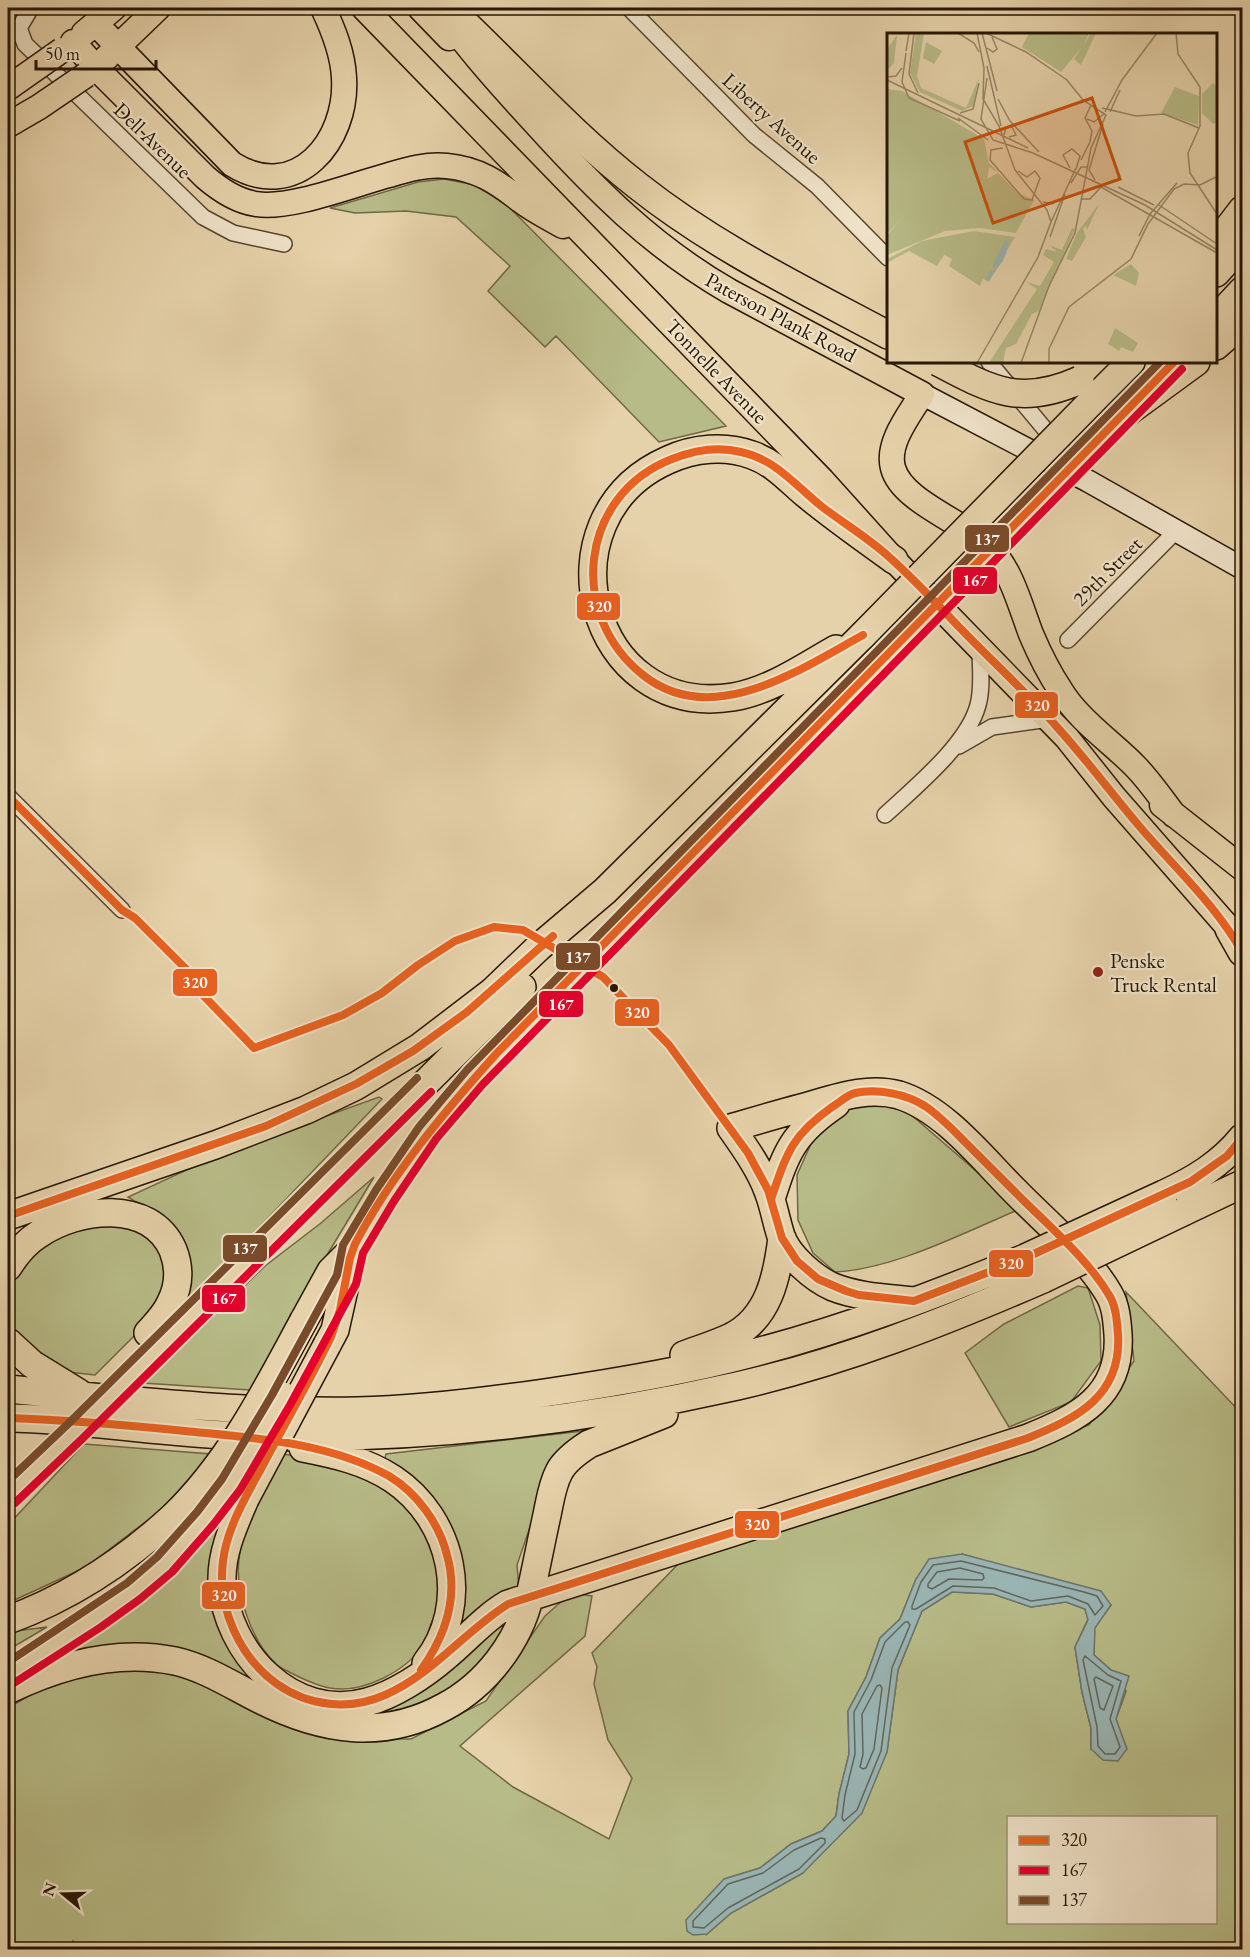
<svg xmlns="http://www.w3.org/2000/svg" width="1250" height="1957" font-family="'EB Garamond',serif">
	<rect width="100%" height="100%" fill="#e6d2aa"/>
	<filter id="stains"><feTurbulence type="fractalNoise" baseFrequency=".00333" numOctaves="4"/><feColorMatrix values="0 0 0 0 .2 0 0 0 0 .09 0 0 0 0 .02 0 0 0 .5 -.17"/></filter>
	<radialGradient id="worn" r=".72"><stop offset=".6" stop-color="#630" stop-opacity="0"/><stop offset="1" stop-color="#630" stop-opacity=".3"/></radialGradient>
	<path fill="#b7bb87" stroke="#6e6846" stroke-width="1.5" fill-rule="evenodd" d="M444 179 475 185 506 204 726 426 659 442 556 336 545 347 488 291 510 266 456 217 406 211 355 213 330 208 418 182Z
		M379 1097 382 1099 174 1316 155 1214 128 1197 221 1154Z
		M877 1103 909 1113 1020 1209C965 1232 895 1269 835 1272L813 1253 798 1220 797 1175 814 1137 848 1107Z
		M374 1177 318 1270 250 1390 143 1383 265 1266 321 1223Z
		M106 1222 144 1231 163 1256 165 1277 161 1296 149 1321 95 1375 68 1372 20 1342 11 1321 9 1302 11 1286 17 1273 25 1261 53 1238Z
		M1078 1286 1088 1288 1100 1325 1101 1361 1071 1402 1009 1427 965 1353 1004 1324Z
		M1126 1292 1242 1414V1949L80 1950 73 1941 71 1949H8V1708L45 1686 117 1669 185 1674 329 1739H411L486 1701 545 1616 571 1593 592 1596 585 1636 460 1746 513 1787 609 1839 632 1778 608 1740 594 1684 597 1667 592 1653 686 1556 964 1472 1089 1425 1134 1361ZM962 1554 998 1565 1111 1605 1094 1628V1655L1111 1670 1126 1691 1116 1719 1120 1732 1091 1749V1728L1082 1692 1075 1647 1088 1619 1085 1609 1066 1602 1031 1607 993 1594 952 1592 922 1611 898 1670 887 1752 803 1873 731 1913 707 1934 724 1879 760 1868 791 1844 822 1831 836 1816 839 1794 849 1754 848 1711 866 1677 880 1638 900 1619 916 1579ZM1008 1818H1216V1922H1008Z
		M600 1429 545 1483 517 1565 519 1589 451 1640 461 1589 384 1462 386 1454Z
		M84 1444 211 1454 183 1488 152 1517 86 1567 8 1603V1525Z
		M282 1454 312 1458 392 1489 432 1540 442 1580 438 1622 432 1621C429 1628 428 1637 424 1643 408 1671 362 1694 330 1688 317 1686 303 1679 291 1673 286 1670 280 1668 276 1664 251 1641 235 1592 239 1559 243 1522 266 1487 282 1454Z
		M234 1498 229 1641 345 1713 505 1618 511 1623 502 1639 456 1690 399 1715 332 1718 187 1656 74 1655 73 1650 146 1596Z
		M47 1627 8 1650V1632Z"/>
	<path fill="#9ab5b4" stroke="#6c756e" stroke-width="1.5" d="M962 1554 1101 1591 1111 1605 1095 1628 1094 1655 1111 1670 1129 1676 1116 1719 1127 1749 1118 1761 1103 1760 1091 1749V1728L1082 1692 1075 1647 1088 1620 1085 1609 1066 1602 1031 1607 993 1594 952 1592 922 1611 898 1670 887 1752 862 1813 803 1873 731 1913 707 1934 693 1935 687 1931 686 1920 724 1879 760 1868 791 1844 822 1831 836 1816 839 1794 849 1754 848 1711 866 1677 880 1638 900 1619 916 1579 929 1559Z"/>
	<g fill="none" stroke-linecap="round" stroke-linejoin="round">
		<path stroke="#60665c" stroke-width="1.5" d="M961 1561 1084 1592 1097 1596 1103 1606 1095 1615 1088 1604 1068 1596 1031 1601 994 1588 953 1586 916 1609H912V1606L921 1582 933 1565Z
			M960 1568 983 1574 984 1578 982 1580 949 1579 932 1589 928 1587V1584L937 1572Z
			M905 1622H908L910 1625 892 1668 881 1751 857 1810 844 1821 842 1818 845 1795 855 1754 854 1712 871 1680 885 1642Z
			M1085 1656 1108 1675 1121 1681 1110 1719 1120 1747 1115 1754H1105L1098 1746 1097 1727 1083 1660Z
			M1096 1677 1113 1686 1104 1710 1100 1708 1094 1679Z
			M880 1685 882 1688 874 1749 866 1768 863 1769 860 1767 863 1754 862 1714 877 1686Z
			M821 1838 825 1839V1843L799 1869 728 1908 704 1928 693 1927V1921L728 1884 763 1873 794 1850Z"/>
		<defs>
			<path id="minor" d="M31 8 19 28 25 44 203 217 233 233 284 244
				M629 8 754 135 817 186 888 258
				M989 362 1078 469
				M1068 640 1175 532
				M959 746 992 727 1049 719
				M8 796 122 910
				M885 815C914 788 968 744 978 705 983 687 980 667 980 649"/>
			<path id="secondary" d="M922 394 1088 481 1242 568"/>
			<path id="primary" d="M364 8 822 480 894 560 1067 738 1114 797 1241 942
				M420 8 449 38
				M444 15C472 54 504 89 536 124 595 189 651 246 729 291L922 394C910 414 886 443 893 468 902 502 965 522 990 548 1012 572 1020 605 1031 634 1039 653 1049 673 1061 691 1079 720 1110 741 1134 765 1149 780 1161 798 1174 815
				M96 24 232 164C296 204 348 141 344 78 343 53 333 29 323 8
				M84 33 114 8
				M73 42 96 68 205 177C220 190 236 201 256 204 289 210 355 184 389 175 409 169 427 164 447 166 478 169 497 182 520 200 533 210 549 218 563 226
				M106 58 158 8
				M1162 805 1242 868"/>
			<path id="motorway" d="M449 8C512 67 569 132 638 186 715 247 802 289 888 335
				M1216 244 1242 210
				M1216 273 1242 244
				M1216 319 1242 291
				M1216 346 1242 323
				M1096 397 1131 362
				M1118 419 1196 362
				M836 649C804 667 770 691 733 697 589 720 537 518 668 460 694 448 725 445 752 455 775 463 789 480 807 495 835 518 865 539 894 560
				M1229 929 1242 952
				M1164 1194C1194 1180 1221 1164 1242 1138
				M771 1199C786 1152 793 1133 836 1104
				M1183 1212 1242 1184
				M8 1216 215 1145 306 1110 356 1086 420 1047 492 992 539 947 605 891 863 635
				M8 1267C16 1254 26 1242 39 1234 77 1208 150 1198 173 1250 180 1268 179 1287 170 1304 165 1315 156 1324 148 1333
				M304 1320 331 1271 353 1249 385 1195 428 1133 475 1077 531 1019
				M172 1335 522 987
				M8 1342 32 1364 79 1393
				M327 1345 335 1330 353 1249
				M684 1355C700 1349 716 1344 731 1337 769 1318 777 1277 782 1238
				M8 1389C124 1400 239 1413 357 1411 419 1410 482 1402 544 1393 613 1383 681 1372 749 1354 843 1330 935 1295 1025 1258
				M8 1418C87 1419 166 1434 246 1436 411 1441 577 1422 737 1386 843 1362 944 1322 1043 1279
				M303 1448C334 1454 366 1461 393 1479 453 1519 472 1605 426 1663
				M8 1495 25 1478
				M245 1499C234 1525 221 1552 222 1582 226 1652 292 1723 367 1702 394 1695 424 1675 445 1657 467 1639 484 1618 508 1604L1028 1438C1078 1418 1122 1396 1118 1334 1117 1321 1116 1306 1109 1294 1087 1256 1045 1222 1014 1190 982 1158 944 1109 899 1095 866 1086 834 1099 801 1108 778 1114 755 1121 731 1128 745 1148 760 1169 768 1191 774 1206 776 1221 781 1236 788 1256 813 1278 833 1287 858 1297 887 1298 914 1301
				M8 1620C71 1597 125 1561 174 1516
				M8 1674C60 1640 116 1609 162 1567 178 1552 191 1536 205 1519
				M8 1690C59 1665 117 1649 175 1661 206 1668 233 1686 261 1700 321 1730 382 1741 444 1707 486 1685 519 1642 530 1595 536 1569 541 1542 547 1515 550 1501 552 1485 559 1472 565 1460 578 1451 589 1444L664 1414"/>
		</defs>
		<use href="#minor" stroke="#56452e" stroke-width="18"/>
		<use href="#secondary" stroke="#261604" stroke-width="24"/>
		<use href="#primary" stroke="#261604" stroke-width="27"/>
		<use href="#motorway" stroke="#261604" stroke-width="30"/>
		<use href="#minor" stroke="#efe2c8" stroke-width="15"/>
		<use href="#secondary" stroke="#efe2c8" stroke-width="21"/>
		<use href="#primary" stroke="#e6d2aa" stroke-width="24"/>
		<use href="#motorway" stroke="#e6d2aa" stroke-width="27"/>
		<defs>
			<path id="primary-bridge" d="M8 88 62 50
				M8 125 39 107 86 75"/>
			<path id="motorway-bridge" d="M938 362C991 390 1020 407 1080 380
				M863 635 1096 397
				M531 1019 1118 419
				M1025 1258 1164 1194
				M1043 1279 1183 1212
				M25 1478 76 1431 172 1335
				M245 1499 327 1345
				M174 1516C232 1459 266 1390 304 1320
				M205 1519 231 1485 283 1396"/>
		</defs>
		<use href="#primary-bridge" stroke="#261604" stroke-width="27" stroke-linecap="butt"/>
		<use href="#motorway-bridge" stroke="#261604" stroke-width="30" stroke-linecap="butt"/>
		<use href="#primary-bridge" stroke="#e6d2aa" stroke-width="24"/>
		<use href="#motorway-bridge" stroke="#e6d2aa" stroke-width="27"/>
		<defs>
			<path id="bus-1" d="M863 635C799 670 712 730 643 675 567 615 579 495 672 459 695 450 717 446 741 452 775 459 795 485 821 506 843 523 867 537 888 556 914 579 938 605 962 630 993 662 1027 693 1057 727 1086 759 1112 794 1140 827 1174 867 1216 905 1242 952
				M8 796 122 910 135 918 191 974 199 991 254 1048 343 1015 382 993 418 965 455 941 494 927 523 930 603 977 669 1045 748 1153 768 1190 782 1238 797 1261 818 1279 846 1291 859 1295 914 1301 1025 1258 1190 1182 1227 1156 1242 1138
				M771 1199C787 1153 791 1136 832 1107 839 1103 847 1095 855 1093 877 1088 906 1094 925 1106 940 1116 953 1130 966 1143 983 1160 1000 1177 1017 1194 1047 1224 1087 1258 1109 1295 1116 1306 1117 1321 1118 1334 1122 1396 1077 1418 1028 1438L508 1604C464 1632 433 1674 385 1695 349 1711 308 1706 277 1684 239 1657 217 1607 223 1561 227 1527 247 1495 263 1465 286 1422 310 1380 331 1337L340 1310 350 1258 355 1244C392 1174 444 1112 497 1053L1174 362
				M8 1216 266 1126 356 1084 413 1051 467 1012 553 936
				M8 1418C67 1420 126 1425 185 1431 254 1438 328 1442 389 1476 417 1493 439 1523 447 1555 459 1597 446 1635 421 1670"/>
			<path id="bus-2" d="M15 1503 83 1438 431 1092
				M14 1683 101 1627 140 1599 172 1572 213 1525 240 1490 290 1405 356 1284 363 1253 394 1201 436 1139 483 1084 1182 369"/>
			<path id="bus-3" d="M8 1481 69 1423 417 1078
				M8 1662 127 1583 157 1557 197 1512 222 1479 272 1395 337 1275 343 1245 376 1190 419 1127 467 1070 1160 362"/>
		</defs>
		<use href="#bus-1" stroke="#efe2c8" stroke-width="12"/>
		<use href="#bus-2" stroke="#efe2c8" stroke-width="12"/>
		<use href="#bus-3" stroke="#efe2c8" stroke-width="12"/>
		<use href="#bus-1" stroke="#e86120" stroke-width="8"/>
		<use href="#bus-2" stroke="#e4002b" stroke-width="8"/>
		<use href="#bus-3" stroke="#7a4b2a" stroke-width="8"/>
	</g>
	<circle fill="#8f2418" stroke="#efe2c8" stroke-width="2" cx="1098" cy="972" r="6"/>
	<circle fill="#261604" stroke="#efe2c8" stroke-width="2" cx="614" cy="988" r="5"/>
	<g text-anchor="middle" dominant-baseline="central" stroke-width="4.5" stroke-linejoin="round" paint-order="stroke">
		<g font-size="21" fill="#261604" stroke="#efe2c8">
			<text transform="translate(772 118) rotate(42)">Liberty Avenue</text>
			<text transform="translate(153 140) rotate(44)">Dell Avenue</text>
			<text transform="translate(781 317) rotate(28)">Paterson Plank Road</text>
			<text transform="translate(717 371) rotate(46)">Tonnelle Avenue</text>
			<text transform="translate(1107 571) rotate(-45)">29th Street</text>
		</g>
		<g font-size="21" fill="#261604" stroke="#efe2c8" text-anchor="start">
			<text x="1110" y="960">Penske<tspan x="1110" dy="24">Truck Rental</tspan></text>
		</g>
	</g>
	<g transform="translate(887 33)">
		<rect width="330" height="330" fill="#e6d2aa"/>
		<path d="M29 0H37L30 43 34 55 79 75 92 45 86 73 75 78 33 59 23 40ZM142 0H202L197 12 204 0H209L194 32 187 26 194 15 174 39 135 14ZM10 2 7 30 0 37V16ZM39 9 55 18 47 31 36 25ZM326 50 330 53V89L326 91 315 80V61ZM288 54 312 63 311 92 274 80ZM0 56 15 58 97 106 102 130 112 140 102 134 100 146 111 140 131 160 147 167 129 200 93 195 58 198 0 222V202L17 183 0 201ZM212 171 200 197 199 192 196 196 199 204 185 228 179 226 190 200ZM185 195 188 196 152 278 145 281 129 311 119 315 116 330H102L150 256 139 249 153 253 167 229 156 222 159 216 170 219 162 212 175 217ZM87 198 128 204 102 249 96 246 93 253 62 233 65 226 57 222 50 233 22 218 0 230V226L35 208ZM244 231 252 240 249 253 226 242ZM228 295 251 310 246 319 234 314 232 318 221 311Z" fill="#b7bb87"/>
		<path d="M118 207 122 210 119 221 115 229 101 248 99 246 103 237 108 238 106 232Z" fill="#9ab5b4"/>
		<path fill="none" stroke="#998768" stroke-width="1.5" d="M27 0 22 41 31 60M71 0 87 10 92 19M90 0 97 35 96 66 112 93 128 137 160 177 164 189 151 224 90 330M95 0 110 58M99 0 139 19 180 47M289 0 291 21 313 54V93L301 120 303 140 330 181M100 15 106 19 110 16 105 4M19 18 22 0M19 20 15 49 22 65 73 88M100 33 114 93M0 44 9 43 15 35M100 45 94 86 106 107 146 120 258 172 330 217M0 47 141 115M111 66 123 88 152 119M215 75 249 83 277 81 312 95M218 79 235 47 270 0M223 79 233 57M73 80 86 76 92 50M71 85 101 107M200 86 207 89 217 81M117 102 119 94H125L129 102 122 104M203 109 205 98 198 85 204 72M116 115 104 117 103 127 137 166 145 167 153 145 148 138 140 144 131 138M194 127 203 109M183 135 176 122 185 116 193 123 189 136M208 147 202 137 216 91M184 150 194 134H200M231 154 267 172M195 166H203L214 154 330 220M156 169 165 171 173 166M272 172 330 211M164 189 189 135M252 203 263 181 290 150M163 204 178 161M134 330 162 253 188 200 204 115 219 82 196 67 179 46M162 330V316L182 274 244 226 261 191 287 156 297 151 313 152 329 144"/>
		<path fill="#cb4f0b" fill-opacity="0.15" stroke="#cb4f0b" stroke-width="3" d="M205 65 233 146 106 190 78 109Z"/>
		<rect width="330" height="330" fill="none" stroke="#261604" stroke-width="3"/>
	</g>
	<g stroke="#efe2c8" stroke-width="2">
		<rect x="964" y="524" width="46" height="29" rx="6" fill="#7a4b2a"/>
		<rect x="952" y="566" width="46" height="29" rx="6" fill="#e4002b"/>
		<rect x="576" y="592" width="45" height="29" rx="6" fill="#e86120"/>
		<rect x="1014" y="691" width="45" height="28" rx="6" fill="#e86120"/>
		<rect x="555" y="942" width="46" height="29" rx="6" fill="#7a4b2a"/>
		<rect x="172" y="968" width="46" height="29" rx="6" fill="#e86120"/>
		<rect x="538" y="990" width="46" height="28" rx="6" fill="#e4002b"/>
		<rect x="614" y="998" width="46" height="29" rx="6" fill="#e86120"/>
		<rect x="222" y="1234" width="46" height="29" rx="6" fill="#7a4b2a"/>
		<rect x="988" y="1249" width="46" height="29" rx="6" fill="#e86120"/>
		<rect x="201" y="1284" width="45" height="29" rx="6" fill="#e4002b"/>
		<rect x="734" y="1510" width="46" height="29" rx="6" fill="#e86120"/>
		<rect x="201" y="1581" width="45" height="29" rx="6" fill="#e86120"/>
	</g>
	<g font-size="16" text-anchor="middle" font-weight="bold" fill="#fff">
		<text x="987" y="545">137</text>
		<text x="975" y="586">167</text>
		<text x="599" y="612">320</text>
		<text x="1037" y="711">320</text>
		<text x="578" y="963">137</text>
		<text x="195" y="988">320</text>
		<text x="561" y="1010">167</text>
		<text x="637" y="1018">320</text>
		<text x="245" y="1254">137</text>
		<text x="1011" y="1269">320</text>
		<text x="224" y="1304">167</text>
		<text x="757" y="1530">320</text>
		<text x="224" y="1601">320</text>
	</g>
	<rect width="1250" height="1957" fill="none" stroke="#e6d2aa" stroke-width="30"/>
	<rect x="9" y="9" width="1232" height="1939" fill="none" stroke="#261604" stroke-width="3"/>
	<rect x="15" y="15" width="1220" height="1927" fill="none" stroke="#261604" stroke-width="1.5"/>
	<rect x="1007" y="1816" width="210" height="108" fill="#efe2c8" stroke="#9f907a" stroke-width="1.5"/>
	<rect x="1019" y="1836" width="30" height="9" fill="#e86120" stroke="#9f907a" stroke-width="1.5"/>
	<text x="1061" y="1846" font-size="18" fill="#261604">320</text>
	<rect x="1019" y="1866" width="30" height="9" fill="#e4002b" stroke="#9f907a" stroke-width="1.5"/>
	<text x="1061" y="1876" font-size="18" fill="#261604">167</text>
	<rect x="1019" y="1896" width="30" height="9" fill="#7a4b2a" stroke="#9f907a" stroke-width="1.5"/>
	<text x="1061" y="1906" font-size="18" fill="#261604">137</text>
	<g transform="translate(63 1894) rotate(289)" stroke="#efe2c8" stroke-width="4.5" paint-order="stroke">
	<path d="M0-4.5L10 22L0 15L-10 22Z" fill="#261604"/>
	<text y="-9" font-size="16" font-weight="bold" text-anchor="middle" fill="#261604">N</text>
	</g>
	<path d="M36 60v9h120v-9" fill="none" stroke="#261604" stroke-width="3"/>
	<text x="45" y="60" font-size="18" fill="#261604" stroke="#efe2c8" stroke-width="4.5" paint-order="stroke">50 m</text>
	<rect width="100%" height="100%" filter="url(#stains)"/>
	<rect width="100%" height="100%" fill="url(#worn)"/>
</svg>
